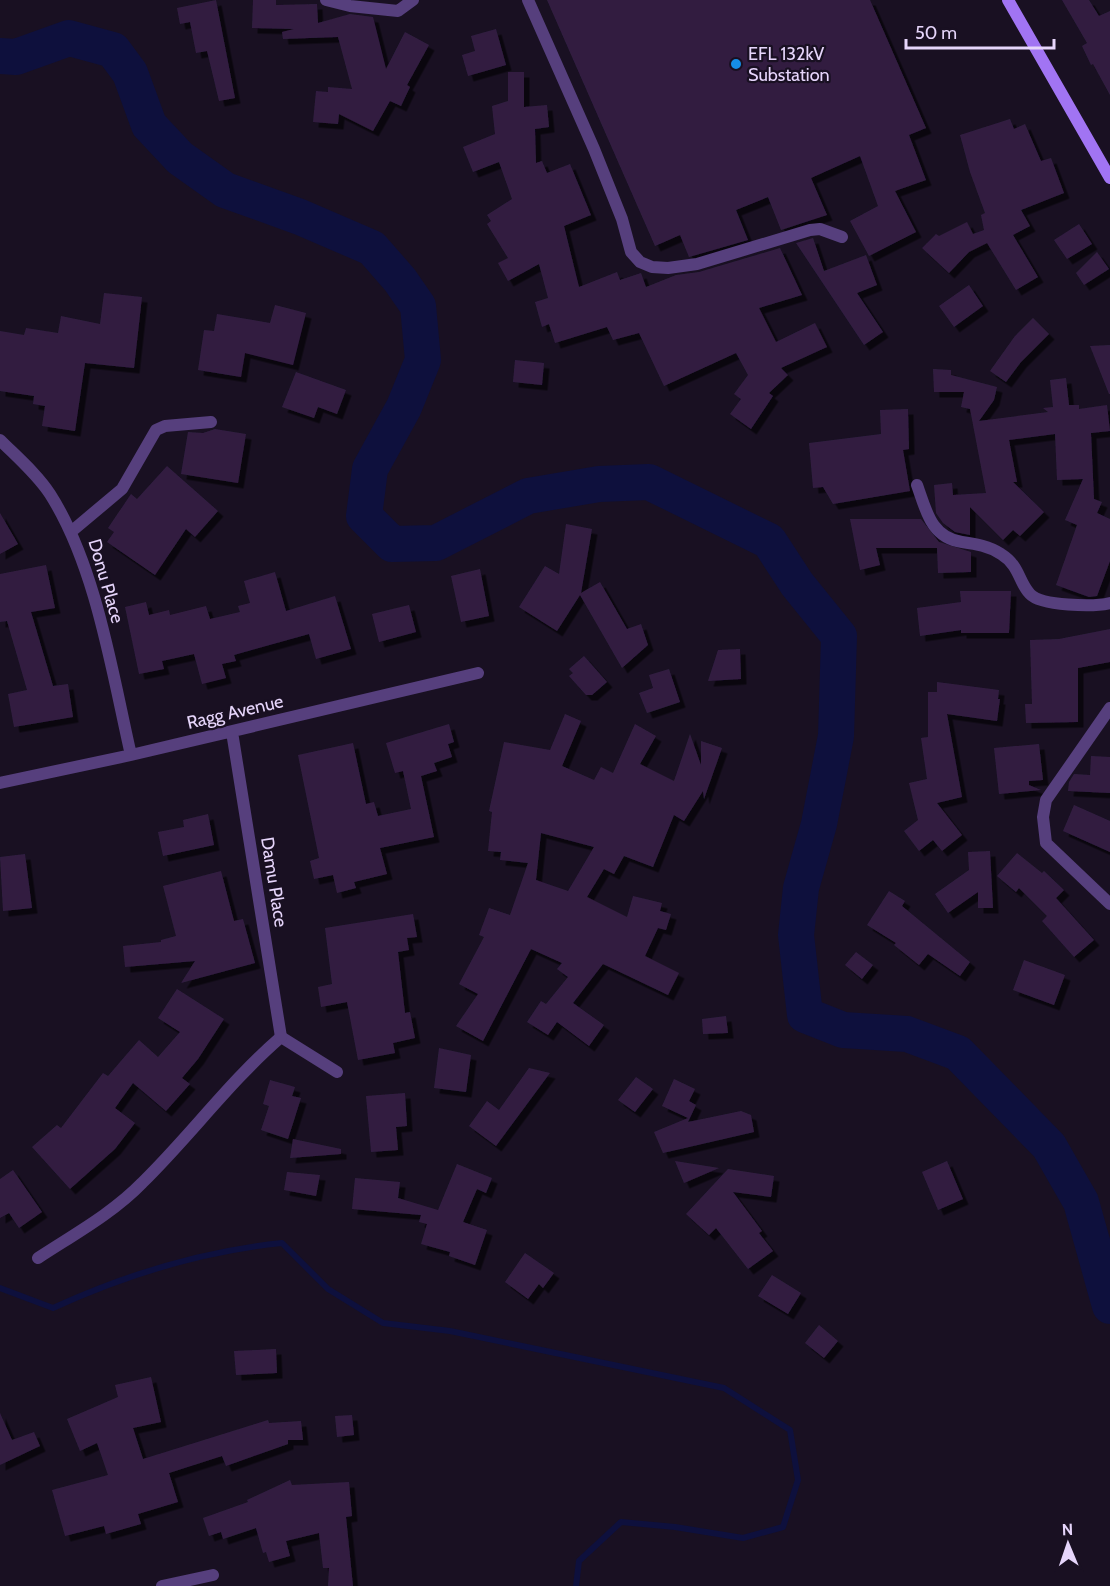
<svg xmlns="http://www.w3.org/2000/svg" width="1110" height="1586" font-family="Cabin,sans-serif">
	<defs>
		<filter id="shadow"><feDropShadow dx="5.5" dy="5.5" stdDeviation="0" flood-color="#0009"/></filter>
	</defs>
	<rect width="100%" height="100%" fill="#191022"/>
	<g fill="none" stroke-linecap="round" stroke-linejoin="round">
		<path stroke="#0e103d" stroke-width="6" d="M0 1288 53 1308C125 1275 203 1251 282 1243L328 1289 383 1323 450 1331 724 1388 790 1430 798 1480 783 1527 743 1538 675 1527 621 1522 579 1561 576 1586"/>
		<path stroke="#0e103d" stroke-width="36" d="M0 56 16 57 69 38 113 50 130 73 149 125 180 158 225 190 300 217 372 248 400 280 418 306 423 360 404 407 370 469 364 516 392 544 436 543 528 496 599 484 649 482 769 541 797 584 839 636 836 736 819 824 801 888 796 935 805 1015 843 1030 907 1034 958 1053 1049 1146 1081 1202 1110 1306"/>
	</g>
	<path fill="#311e41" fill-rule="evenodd" filter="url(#shadow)" d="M216 0 235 98 219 101 207 51 196 53 190 22 180 24 177 8Z
		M253 0H276V5L317 4 318 23 350 14 373 17 386 69 405 32 429 45 407 85 410 87 401 106 390 101 373 131 339 114 338 124 313 122 316 91 328 92V87L352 89 338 37 283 39 282 32 294 29 252 28Z
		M547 0H870L926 128 909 135 926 180 895 191 916 232 869 256 850 221 878 206 860 156 811 178 827 215 781 230 768 197 736 210 748 240 689 257 680 235 655 246Z
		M1062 0H1089L1099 16 1110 11V95L1093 64 1091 65 1082 46 1087 43Z
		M496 29 506 65 468 76 462 55 475 51 471 36Z
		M508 72H524V107L547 105 549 127 535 129 536 163 542 161 547 173 570 164 591 215 564 226 579 287 617 272 620 280 641 273 646 287 676 275 699 272 780 248 802 295 759 308 776 342 815 323 827 347 781 368 788 375 769 393 773 396 751 429 730 414 741 399 734 394 748 375 736 353 664 386 639 333 613 340 607 327 555 343 549 324 542 327 535 302 548 298 539 264 508 281 498 263 508 258 487 224 491 221 487 215 512 199 499 162 473 172 463 147 495 134 492 106 508 101Z
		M1010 119 1014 129 1025 124 1041 161 1051 158 1064 193 1021 210 1030 226 1013 235 1038 277 1016 290 987 243 969 252 949 273 922 248 936 234 939 236 967 222 973 234 984 230 981 215 985 213 970 172 960 135Z
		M1079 224 1092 244 1067 259 1054 240Z
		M813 238 824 271 866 255 877 285 857 293 883 332 864 345 796 243Z
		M1097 252 1109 269 1084 285 1076 273Z
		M969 285 983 306 954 327 939 306Z
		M104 293 142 297 134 368 85 363 75 431 42 426 45 406 33 404 34 396 0 391V331L24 335 26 328 58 333 61 316 100 324Z
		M275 305 306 313 293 365 245 353 241 377 198 370 204 330 214 331 217 314 270 323Z
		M1033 318 1049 334 1021 362 1006 382 990 371 1015 336Z
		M1110 345V394H1109L1090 346Z
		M515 360 544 363 542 385 513 382Z
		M933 369 951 370V375L997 387 994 400 979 421 1048 412 1043 408 1053 407 1050 380 1066 378 1069 405H1079V409L1107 405 1110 431 1091 433 1094 499 1102 502 1097 513 1110 519V561L1097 596 1089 597 1056 585 1077 525 1065 520 1083 479 1057 480 1055 434 1009 440 1017 482H1013L1044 512 1020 536 1013 530 1003 540 970 507V535L955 532 943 523 936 513 934 485 952 483 953 495 986 493 970 409 961 407 964 392H934Z
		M296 372 346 390 337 414 318 407 314 418 282 407Z
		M908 409 909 449 903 450 910 491 833 504 823 487 813 488 809 443 881 434 880 410Z
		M215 429 246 434 238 483 181 474 188 432 203 433Z
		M167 466 218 511 195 537 186 529 155 575 107 542 114 532 108 528 131 494 137 499Z
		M0 513 18 544 0 554Z
		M850 519H921L939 542 971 552V572L938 573 937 548H876L880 565 860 570Z
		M566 524 592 529 581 593 600 582 627 629 641 624 648 645 622 668 580 595 557 631 519 607 545 566 559 574Z
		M46 565 55 608 31 612 53 686 68 684 73 717 14 727 8 694 27 690 7 621 0 622V574Z
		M480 569 489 616 461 622 451 576Z
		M275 572 286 611 335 596 351 649 316 659 309 634 234 655 236 661 222 664 226 678 202 684 194 654 162 661 164 669 139 674 125 607 146 602 149 615 169 610 170 615 206 606 210 619 240 612 238 606 250 603 244 581Z
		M960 591H1011L1009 633H961V630L920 636 917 608 961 602Z
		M409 605 416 632 379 642 372 614Z
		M1110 629V662L1078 668V722L1026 723 1025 704H1032L1030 640 1059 639Z
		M740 649 741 679 708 681 718 650Z
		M584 656 607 682 592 695H586L569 676 573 673 569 669Z
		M669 669 680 702 647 713 639 693 653 688 649 675Z
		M937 682 999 690 998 699H1000L997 721 947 714 962 797 937 803 962 835 942 851 933 840 919 851 904 831 918 820 909 783 927 779 921 738 928 737V692H937Z
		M565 714 581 721 562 766 594 780 601 767 613 773 635 724 656 736 640 764 674 781 690 734 701 765V741L722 748 704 799 703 791 684 821 674 815 653 867 624 856 614 874 604 869 587 897 627 917 633 896 662 903 660 911 671 914 666 930 658 928 645 956 679 973 668 995 603 964 573 1003 604 1025 589 1046 557 1022 548 1035 527 1022 541 1001 546 1004 568 977 557 969 562 963 531 949 483 1041 456 1026 478 994 459 984 484 937 479 935 489 908 510 915 528 863 500 860 501 852 488 851 492 812 489 811 504 742 550 750ZM541 833 594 847 568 891 536 880Z
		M449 724 454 742 448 744 452 757 434 763 437 771 421 776 434 837 380 848 387 874 354 882 356 888 337 893 333 875 314 879 310 861 319 858 298 755 353 743 366 804 374 802 378 816 411 809 403 771 395 773 386 743Z
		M1039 744 1043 780 1029 781V785L1041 790 999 794 994 748Z
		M1091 756 1110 757V793L1068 791 1069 782 1074 774 1090 775Z
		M1074 805 1110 821V852L1063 831Z
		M208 814 214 845 163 856 158 832 184 827 183 820Z
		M990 851 993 908H978V892L948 913 935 894 969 870 968 852Z
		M1017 853 1042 873 1044 871 1064 890 1056 898 1094 940 1074 957 1042 921 1047 916 1019 888 1016 892 997 876Z
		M25 854 32 908 3 911 0 857Z
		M221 871 234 921 243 919 255 963 181 983 195 961 125 967 123 946 161 942V940L176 936 163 886Z
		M889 891 905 901 902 906 970 962 960 976 928 954 919 965 894 945 896 943 867 925Z
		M413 914 417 937 407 938 409 950 398 952 405 1013 410 1012 415 1038 393 1043 395 1053 358 1060 347 1002 321 1007 318 987 332 984 325 928Z
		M856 952 873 965 862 979 845 965Z
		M1024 960 1065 975 1054 1005 1013 990Z
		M177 989 224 1019 198 1059 182 1078 190 1084 166 1111 133 1083 115 1108 135 1123 115 1149 70 1189 32 1147 57 1125 61 1128 103 1073 108 1076 139 1040 158 1057 180 1032 158 1018Z
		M726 1016 728 1033 703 1034 702 1019Z
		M439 1048 471 1055 466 1092 434 1088Z
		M529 1068 550 1073 496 1146 469 1126 487 1101 499 1110Z
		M636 1077 653 1089 635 1112 618 1100Z
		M674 1079 695 1089 689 1101 696 1105 688 1122 741 1111 751 1115 754 1132 663 1153 654 1132 688 1118 662 1106Z
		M270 1080 295 1087 292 1096 301 1098 288 1139 261 1130 269 1106 263 1104Z
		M405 1093 407 1126 396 1127 398 1150 371 1152 366 1096Z
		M293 1139 341 1149V1154L290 1158Z
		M675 1161 719 1168 684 1183Z
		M947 1161 963 1199 938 1210 922 1172Z
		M457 1164 492 1178 486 1193 477 1189 463 1222 487 1230 475 1265 449 1256 450 1252 421 1244 427 1224 419 1222 421 1215 352 1209 355 1178 400 1182 398 1198 438 1210Z
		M728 1169 774 1176 771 1197 733 1192 762 1231 759 1233 773 1251 748 1269 716 1228 709 1235 686 1214Z
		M13 1170 42 1212 19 1228 9 1213 0 1218V1179Z
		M287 1172 320 1175 316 1196 284 1190Z
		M525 1253 554 1273 543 1288 539 1284 528 1299 505 1282Z
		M772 1275 801 1293 788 1314 758 1296Z
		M819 1325 838 1341 824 1358 805 1343Z
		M276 1349 277 1373 236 1375 234 1351Z
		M151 1377 161 1422 133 1428 143 1459 268 1420 269 1423 301 1421 303 1440H288V1444L226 1466 222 1456 169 1473 178 1502 138 1514 141 1524 106 1534 104 1526 65 1536 52 1490 108 1475 97 1443 80 1451 67 1419 118 1397 115 1385Z
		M0 1413 12 1440 34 1432 40 1446 0 1465Z
		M352 1415 354 1435 337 1437 335 1416Z
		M290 1480 292 1485 349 1482 352 1516 346 1517 353 1586H328L329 1568H323L319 1533 286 1541 290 1556 269 1562 266 1552 263 1553 256 1528 223 1539 221 1532 209 1536 203 1518 248 1502 247 1500Z"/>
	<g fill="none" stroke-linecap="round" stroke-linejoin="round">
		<path stroke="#563f7d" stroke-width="12" d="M38 1258C73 1235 113 1213 142 1183 191 1135 229 1082 281 1037L337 1072"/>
		<path stroke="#563f7d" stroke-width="12" d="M326 0 350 6 398 11 413 0
			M528 0 594 149 622 219 631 252 640 262 652 267 668 268 697 264 810 230 820 229 842 237
			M0 440C17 457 37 474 50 494 96 566 112 672 131 755
			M917 485C926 510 931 538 962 542 976 544 989 546 1001 554 1020 566 1018 581 1030 594 1041 606 1094 607 1110 603
			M72 531 122 489 156 430 165 426 211 422
			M1110 708 1046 800 1043 817 1046 843 1110 904
			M232 732 281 1037
			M0 783 131 755 478 673
			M162 1586 213 1575"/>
		<path stroke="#a174f3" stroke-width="12" d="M1008 0 1110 178"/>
	</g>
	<circle fill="#158de7" stroke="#191022" stroke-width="2" cx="736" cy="64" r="6"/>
	<g text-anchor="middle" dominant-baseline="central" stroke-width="4.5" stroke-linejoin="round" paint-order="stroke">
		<g font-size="18" fill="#e6d5fb" stroke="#191022" text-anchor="start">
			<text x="748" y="54">EFL 132kV<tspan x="748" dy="21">Substation</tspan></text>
		</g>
		<g font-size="18" fill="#e6d5fb" stroke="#191022">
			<text transform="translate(106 581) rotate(74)">Donu Place</text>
			<text transform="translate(235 712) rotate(-13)">Ragg Avenue</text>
			<text transform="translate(274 882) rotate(81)">Damu Place</text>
		</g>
	</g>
	<g transform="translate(1068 1544) rotate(358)" stroke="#191022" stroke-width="4.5" paint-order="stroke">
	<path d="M0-4.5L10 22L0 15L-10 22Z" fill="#e6d5fb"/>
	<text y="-9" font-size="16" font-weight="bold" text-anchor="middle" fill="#e6d5fb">N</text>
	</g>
	<path d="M906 39v9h148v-9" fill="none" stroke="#e6d5fb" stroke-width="3"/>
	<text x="915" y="39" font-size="18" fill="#e6d5fb" stroke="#191022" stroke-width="4.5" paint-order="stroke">50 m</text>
</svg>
